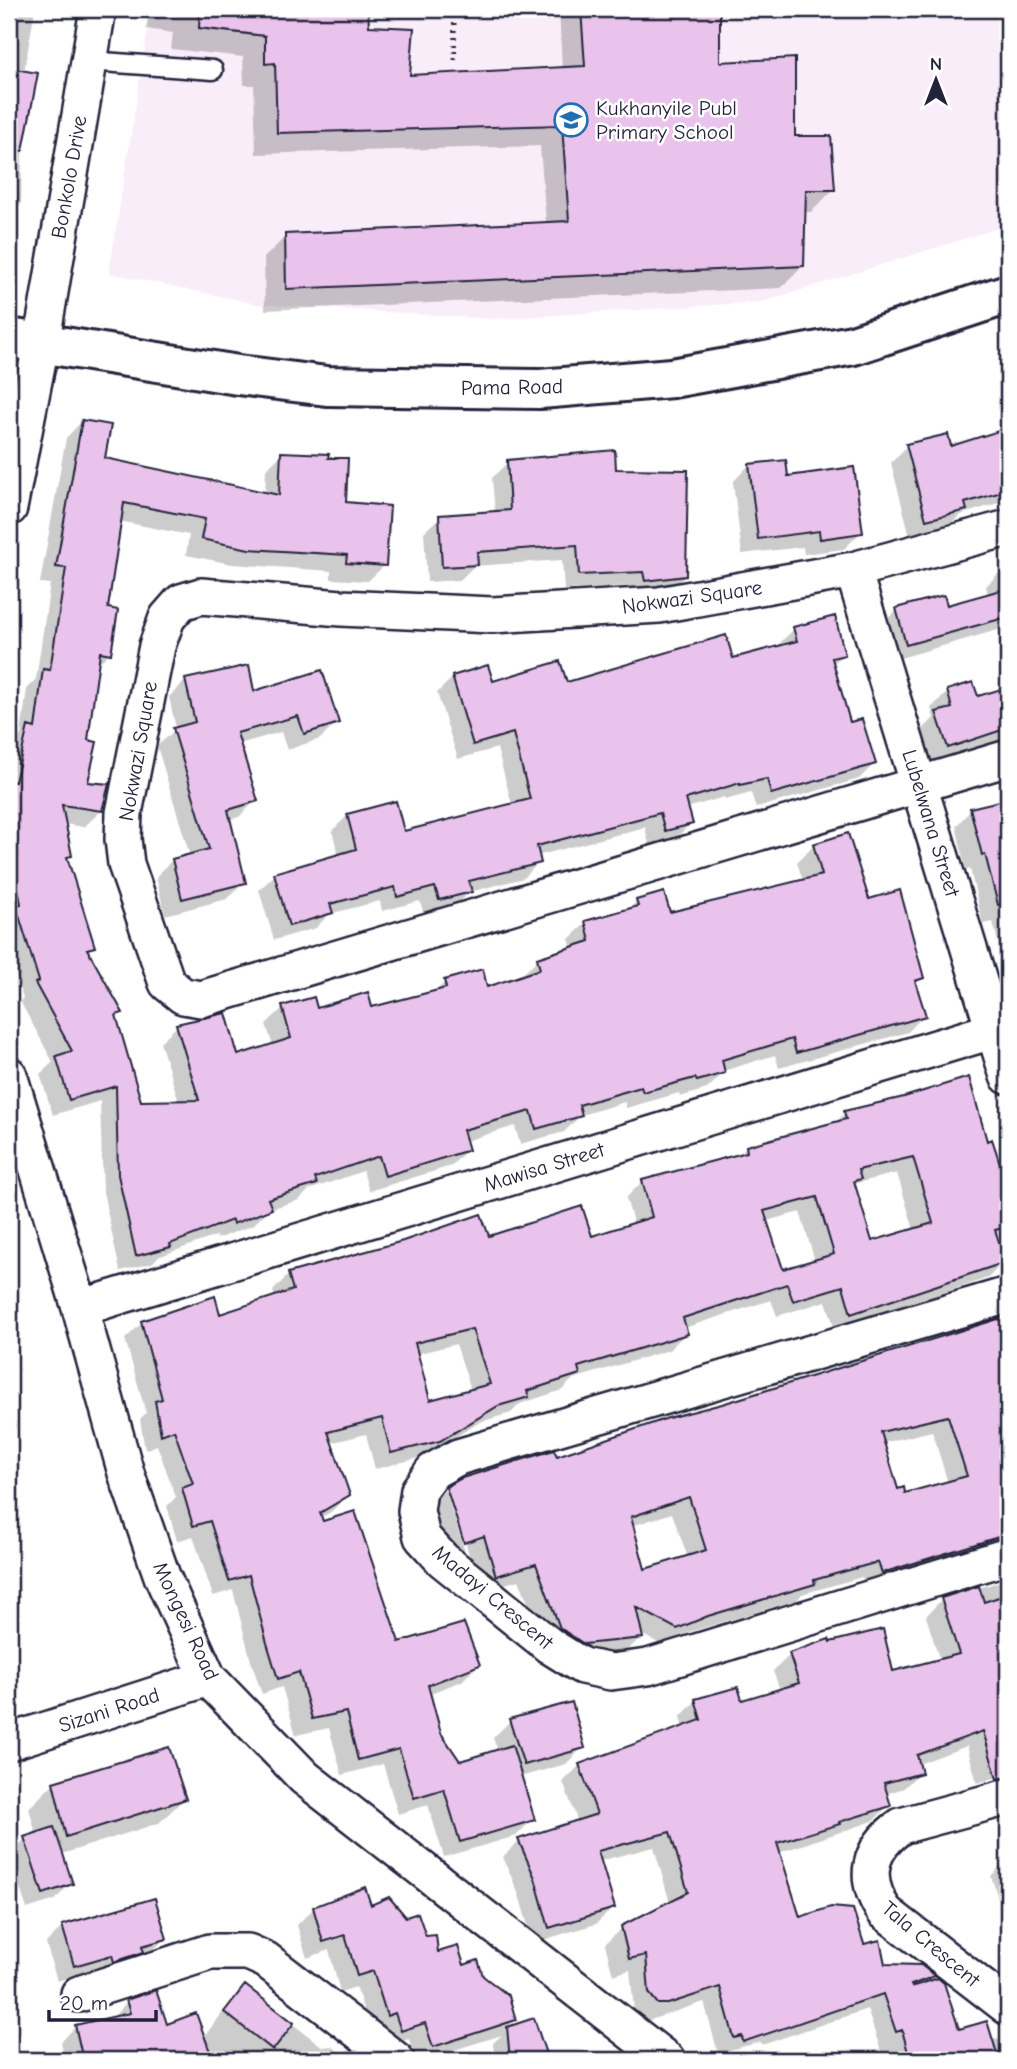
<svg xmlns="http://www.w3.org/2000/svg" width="1017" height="2069" font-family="'Comic Neue',sans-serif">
	<rect width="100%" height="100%" fill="#fff"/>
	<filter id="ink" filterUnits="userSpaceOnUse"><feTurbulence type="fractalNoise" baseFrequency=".0143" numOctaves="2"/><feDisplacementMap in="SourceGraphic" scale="14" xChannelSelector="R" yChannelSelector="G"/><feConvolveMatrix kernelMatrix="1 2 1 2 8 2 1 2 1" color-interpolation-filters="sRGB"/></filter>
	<g filter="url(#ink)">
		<path fill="#f9edf9" d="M151 9H1005L1008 15V225L763 302 493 319 257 304 109 273Z"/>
		<path fill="#0003" fill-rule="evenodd" d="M9 9H35L24 72 21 204 11 215 9 214Z
			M149 9H367V27L409 77 562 69 559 9H718V64L793 138 833 190 811 212H804L803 266 781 288 265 310 264 258 286 236 546 224 540 146 256 154 254 85H244L243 57 171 49 173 33 146 29Z
			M82 421 103 460 265 494 266 470 282 454 344 504 385 565 368 581 331 579V571L232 564 186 555 189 535 119 521 106 610 109 653 96 666 86 741 85 784 101 811 84 827 64 824 71 855 66 860 93 946 87 952 121 1013 115 1019 140 1103 179 1102 160 1042 177 1026 237 1057 273 1046 266 1024 283 1008 371 1009 434 993 445 982 486 989 521 976 537 960 572 949 569 939 586 923 628 910 637 901 669 914 803 881 797 862 814 845 868 901 922 978 915 985 924 1015 908 1032 779 1068 775 1055 723 1071 724 1073 707 1089 680 1097 679 1093 626 1108 625 1102 581 1115 564 1132 520 1144 515 1126 465 1141 467 1150 451 1166 369 1191 363 1171 309 1190 299 1200 270 1209 253 1225 217 1239 216 1236 158 1257 152 1263 120 1271 103 1192 100 1101 53 1115 40 1074 53 1062 20 1001 23 998 9 952V758L12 744 21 735 27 688 36 679 50 584 40 583 66 438Z
			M1008 429V500L960 515 949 526 910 536 891 463 907 446 950 448Z
			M508 462 614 470 685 576 669 591 629 596 628 586 564 590 562 560 474 566 460 580 427 582 424 532 440 517 495 513 492 478Z
			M749 465 787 478 861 532 844 549 804 554 803 547 742 554 733 482Z
			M1008 568V627L890 661 880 626 897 610 946 607 988 595 986 586 1003 569Z
			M794 629 843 654 832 665 849 724 874 764 859 779 756 808 751 793 725 800 724 797 687 808 691 823 675 839 649 845 645 827 537 856 539 862 524 878 470 892 454 907 424 915 420 901 382 911 380 901 329 914 316 928 274 940 259 890 275 875 339 856 332 831 348 815 403 833 512 805 497 748 458 759 437 693 453 677 492 683 566 684 732 660 780 647 779 644Z
			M186 680 253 694 337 723 320 739 287 750 281 732 239 744 256 800 239 817 228 820 244 882 227 899 165 915 156 877 172 860 190 856 157 746 176 729 169 697Z
			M1008 689V737L1006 739 932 763 921 731 934 718 931 708 948 692 977 699Z
			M1008 801V984L993 922 983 924 970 869 966 870 956 826 971 810Z
			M904 1099 1004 1226 995 1235 1004 1261 988 1278 835 1329 826 1301 777 1316 771 1300 684 1328 686 1333 669 1350 573 1379 562 1390 520 1404 511 1413 480 1422 422 1457 375 1469 366 1434 330 1443 348 1495 331 1512 320 1518 397 1645 478 1665 462 1681 428 1694 439 1734 459 1763 498 1751 493 1738 510 1721 583 1747 566 1764 520 1777 533 1819 516 1836 444 1857 428 1805 398 1814 383 1764 342 1775 329 1728 296 1735 282 1687 262 1694 251 1661 233 1590 213 1596 193 1536 177 1541 167 1506 176 1497 157 1445 145 1450 140 1419 146 1413 125 1339 142 1323 219 1316 275 1298 273 1291 289 1274 488 1238H591L634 1225 626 1198 642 1182 737 1157 746 1147 834 1124 845 1113ZM897 1173 914 1230 871 1243 853 1184ZM800 1212 815 1261 782 1271 766 1221ZM456 1344 471 1390 428 1402 416 1354Z
			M1008 1319V1562L866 1588 862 1577 802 1594 797 1600 690 1632 660 1644 641 1634V1637L625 1653 567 1659 546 1646 519 1580 480 1591 468 1551 448 1558 431 1505 447 1488 556 1458 865 1360ZM932 1431 948 1483 904 1495 897 1491 883 1443ZM446 1492H450L468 1551 465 1552ZM672 1513 688 1558 644 1571 632 1526Z
			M1008 1579V1774L977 1783 967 1746 918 1764 920 1772 904 1788 886 1794 889 1805 873 1821 778 1853 798 1919 863 1946 883 1966 933 1977 925 1984 958 2031 999 2039 1005 2060H859L882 2054 867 2009 762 2045 761 2042 718 2053 704 2002 650 2020H642L634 2010 630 1970 613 1975 605 1944 622 1928 670 1903 654 1847 599 1861 613 1908 596 1924 533 1943 519 1895 503 1857 519 1841 578 1822 563 1782 580 1765 683 1728 680 1717 696 1701 740 1702 780 1690 773 1671 790 1655 892 1674 940 1661 926 1616 942 1599Z
			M54 1783 184 1799 159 1823 62 1854 71 1883 55 1900 27 1909 9 1855 25 1839 36 1835 29 1808Z
			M1007 1860H1008V1898L999 1901 991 1876Z
			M370 1907 425 1938 437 1955 482 1977 514 2020 504 2030 533 2020 547 2060H495L493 2043 502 2035 422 2060H415L409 2039 385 2046 371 2031 356 1987 340 1992 329 1950 307 1958 297 1925 314 1908Z
			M63 1926 165 1938 148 1955 98 1977 96 1970 57 1981 46 1943Z
			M245 1988 323 2047 332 2046 348 2060H65L61 2042 76 2026 112 2018 127 2002 165 2027 203 2038 230 2003Z
			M573 2053 575 2060H550Z"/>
		<path fill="#eac3ec" stroke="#22223b" stroke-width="2" fill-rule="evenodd" d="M368 9 369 26 414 28 410 75 585 66 581 9H720V62L795 58V136H831L835 190H806L804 266 286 289 285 234 569 221 562 125 277 133 275 63 265 64V36L199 28 200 10Z
			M9 68 38 73 23 151 9 149Z
			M82 420 111 425 105 458 279 495 281 452 329 454 328 458H348L346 502 390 506 386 566 346 563 347 555 249 549 201 539 205 519 124 503 108 608 118 610 111 654 100 652 88 740 97 742 88 782 109 784 102 811 62 805 72 856 67 857 95 947 87 949 123 1013 116 1015 141 1101 199 1100 176 1024 226 1013 238 1055 291 1038 282 1006 314 997 317 1008 368 992 372 1007 446 988 444 980 483 969 487 987 540 969 537 958 590 941 585 921 638 906 636 900 664 892 670 912 822 875 813 844 848 833 869 899 900 890 924 978 915 981 926 1016 796 1053 792 1039 722 1060 725 1073 697 1081 695 1078 643 1092 641 1087 579 1105 582 1116 536 1129 531 1111 463 1130 469 1150 385 1176 379 1156 315 1178 317 1184 268 1199 272 1209 233 1224 232 1220 170 1244 171 1247 136 1256 118 1175 116 1086 69 1100 56 1056 72 1051 35 983 39 981 16 906 21 904 9 844V781L15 782 28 726 35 728 43 669 50 670 66 568 56 567Z
			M1008 428V490L965 503 967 510 926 520 906 444 948 434 951 446Z
			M615 450 616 469 688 470 686 576 645 581 643 572 579 575 577 545 477 552 478 565 442 567 439 515 510 510 507 460Z
			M786 460 788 476 854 467 863 533 820 539 819 531 758 539 749 464Z
			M1008 588V617L906 645 896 608 944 595 947 605Z
			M835 616 845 655 832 658 850 722 862 719 876 764 771 794 767 779 740 785V783L686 799 693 824 665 831 660 813 537 846 541 863 469 881 472 892 439 900 435 887 397 897 395 887 330 904 333 913 289 926 274 873 356 849 347 814 396 801 404 831 530 799 513 733 473 745 452 676 488 665 493 681 560 661 567 682 726 635 733 658 797 641 793 627Z
			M249 665 254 691 322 670 339 723 304 734 298 716 237 733 258 801 228 810 246 883 182 899 172 859 209 849 173 728 195 722 185 679Z
			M973 682 978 696 1008 687V728L948 748 936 712 952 708 947 690Z
			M1008 799V904L998 905 985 854 982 855 970 808Z
			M969 1077 987 1141 992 1139 1008 1188 1006 1227 995 1230 1006 1262 851 1314 843 1286 793 1301 787 1284 683 1318 688 1334 578 1367 580 1374 527 1391 529 1397 498 1406 440 1441 391 1453 382 1418 328 1432 350 1495 320 1513 323 1521 355 1511 399 1642 464 1623 480 1665 428 1685 441 1733 460 1761 512 1745 535 1820 460 1842 444 1789 414 1798 399 1749 358 1760 346 1712 312 1719 299 1672 278 1679 267 1643 249 1575 229 1581 210 1521 193 1526 182 1488 193 1484 174 1430 161 1435 155 1401 162 1399 141 1321 215 1296 220 1314 293 1290 288 1273 403 1241 481 1214 489 1236 582 1206 592 1236 652 1217 642 1180 747 1152 746 1146 846 1119 844 1111 904 1097ZM913 1157 933 1223 872 1241 854 1181 861 1179 858 1170ZM817 1197 834 1254 783 1269 764 1211ZM472 1329 490 1384 430 1400 415 1343Z
			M1008 1316V1534L882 1573 878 1562 814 1580 815 1584 708 1616 677 1629 636 1607 643 1638 584 1644 560 1628 536 1564 496 1576 484 1536 464 1543 446 1487 462 1478 554 1450 557 1456 668 1418 722 1404ZM948 1416 967 1476 905 1493 904 1487 898 1489 881 1432ZM689 1497 706 1550 645 1569 631 1517Z
			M979 1586 984 1602 1008 1594V1777L997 1779 983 1731 917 1755 922 1773 884 1783 891 1806 839 1822 840 1824 777 1843 800 1917 831 1907 853 1909 864 1944 880 1940 885 1964 921 1965 935 1976 911 1985 912 1987 938 1978 944 1983 959 2029 987 2021 999 2060H910L902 2030 896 2032 883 1994 743 2042 742 2036 734 2038 720 1987 668 2004H658L649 1993 646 1955 629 1959 621 1926 688 1892 670 1832 598 1851 615 1908 549 1928 535 1878 518 1839 597 1814 579 1764 701 1720 695 1699 738 1687 742 1700 799 1683 789 1653 829 1639 830 1642 883 1629 893 1671 959 1654 941 1598Z
			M572 1702 585 1748 524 1765 509 1719Z
			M169 1747 186 1799 66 1837 53 1782Z
			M54 1827 73 1884 43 1894 24 1837Z
			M365 1887 371 1905 389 1897 406 1917 418 1913 426 1936 436 1935 438 1952 458 1946 464 1965 478 1960 483 1976 509 1996 516 2020 433 2047 425 2023 401 2031 395 2013 387 2016 373 1971 357 1976 345 1935 323 1942 313 1907Z
			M155 1898 167 1939 142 1946 144 1952 114 1962 112 1955 74 1966 62 1925Z
			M245 1985 294 2023 273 2050 224 2012Z
			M156 1990 167 2024 196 2013 213 2060H83L75 2025 130 2013 126 2000Z
			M534 2018 548 2060H510L507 2027Z"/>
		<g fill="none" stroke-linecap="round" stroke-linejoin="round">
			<defs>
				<path id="lane" d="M89 61 213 70"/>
				<path id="street" d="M9 508 41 345 98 9
					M1008 528 853 570 659 605 492 615 341 608 201 596 181 602 167 618 157 646 124 813 123 839 126 864 167 983 183 996 201 999 1008 758
					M853 570 1008 1076
					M9 1075 80 1308 126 1473 162 1576 208 1678 305 1778 667 2060
					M1008 1295 458 1457 433 1471 419 1490 416 1511 422 1537 443 1560 550 1646 582 1666 611 1672 648 1667 1008 1556
					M80 1308 1008 1026
					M9 1742 208 1678
					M1008 1797 901 1826C868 1849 862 1879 885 1912L1008 2007
					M79 1994 210 1952H248L266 1960 396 2060"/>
				<path id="secondary" d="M9 338 238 375 327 386 540 389 672 378 853 345 1008 294"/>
			</defs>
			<use href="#lane" stroke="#22223b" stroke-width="23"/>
			<use href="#street" stroke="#22223b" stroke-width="40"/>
			<use href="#secondary" stroke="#22223b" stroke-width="44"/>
			<path stroke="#22223b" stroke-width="4.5" stroke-dasharray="2 5" stroke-linecap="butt" d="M454 9 455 61"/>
			<use href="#lane" stroke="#fff" stroke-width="18"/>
			<use href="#street" stroke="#fff" stroke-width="35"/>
			<use href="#secondary" stroke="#fff" stroke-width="38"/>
		</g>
	</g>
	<defs>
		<symbol id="school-ring" viewBox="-11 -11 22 22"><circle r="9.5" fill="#fff" stroke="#1f6fb2" stroke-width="1.5"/><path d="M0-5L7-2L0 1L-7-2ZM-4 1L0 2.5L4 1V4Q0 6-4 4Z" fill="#1f6fb2"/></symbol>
	</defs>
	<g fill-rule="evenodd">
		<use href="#school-ring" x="552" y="101" width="38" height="38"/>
	</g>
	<g text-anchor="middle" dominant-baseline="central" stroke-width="5" stroke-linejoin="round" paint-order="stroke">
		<g font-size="21" fill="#22223b" stroke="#fff" text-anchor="start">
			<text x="596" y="108">Kukhanyile Publ<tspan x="596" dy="24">Primary School</tspan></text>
		</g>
		<g font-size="21" fill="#22223b" stroke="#fff">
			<text transform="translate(69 177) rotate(-80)">Bonkolo Drive</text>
			<text transform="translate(512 387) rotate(-1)">Pama Road</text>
			<text transform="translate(692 597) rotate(-8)">Nokwazi Square</text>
			<text transform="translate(138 751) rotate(-80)">Nokwazi Square</text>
			<text transform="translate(931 823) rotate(73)">Lubelwana Street</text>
			<text transform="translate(544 1167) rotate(-17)">Mawisa Street</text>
			<text transform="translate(493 1597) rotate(40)">Madayi Crescent</text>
			<text transform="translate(186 1621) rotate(65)">Mongesi Road</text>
			<text transform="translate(109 1710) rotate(-18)">Sizani Road</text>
			<text transform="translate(931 1944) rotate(40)">Tala Crescent</text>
		</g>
	</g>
	<rect width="1017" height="2069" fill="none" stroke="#fff" stroke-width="35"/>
	<rect x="18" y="18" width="982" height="2034" fill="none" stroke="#22223b" stroke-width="2.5" filter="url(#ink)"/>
	<g transform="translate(936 80)" stroke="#ffffff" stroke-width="5" paint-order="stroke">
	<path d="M0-5L12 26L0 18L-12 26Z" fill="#22223b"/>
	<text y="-10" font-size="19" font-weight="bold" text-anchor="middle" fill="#22223b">N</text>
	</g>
	<path d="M49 2010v10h107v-10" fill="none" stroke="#22223b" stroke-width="3.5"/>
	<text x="60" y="2010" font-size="21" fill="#22223b" stroke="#ffffff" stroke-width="5" paint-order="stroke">20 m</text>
</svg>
